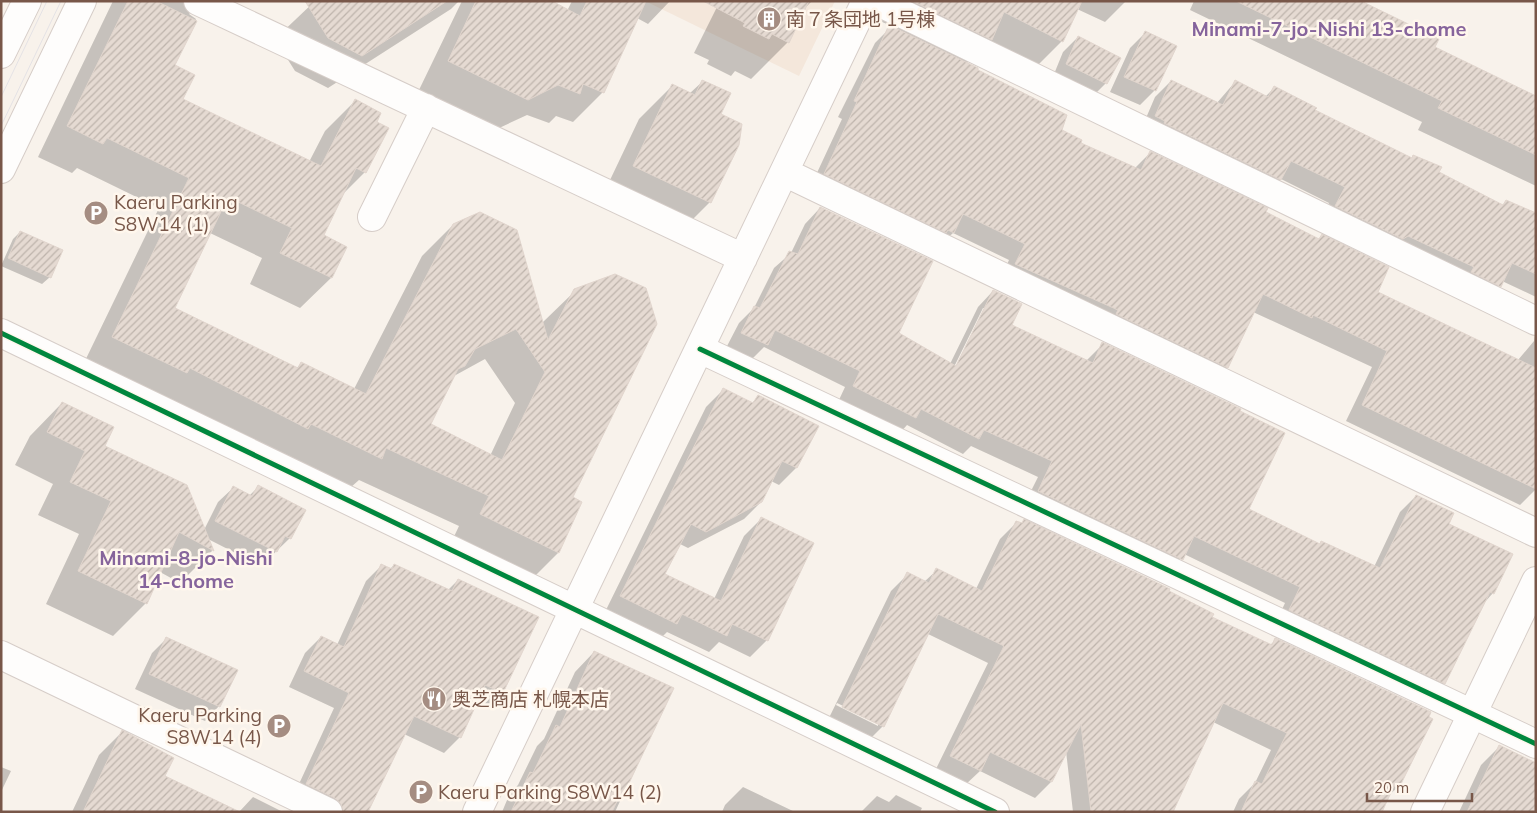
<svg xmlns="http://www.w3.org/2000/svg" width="1537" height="813" font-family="Mulish,'Noto Sans JP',sans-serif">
	<defs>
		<pattern id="building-hatch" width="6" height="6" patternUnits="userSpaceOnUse" patternTransform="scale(1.25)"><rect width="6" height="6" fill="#e5dad2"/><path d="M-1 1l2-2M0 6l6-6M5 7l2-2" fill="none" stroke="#beb4ac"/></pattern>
	</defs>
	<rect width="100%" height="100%" fill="#f8f2eb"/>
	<path fill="#f4e7db" d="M645 1H835L799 76Z"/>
	<path fill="#0003" fill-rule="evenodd" d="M113 1H202L189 14 196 19 173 66 182 100 309 162 325 131 355 101 375 123 387 129 365 172 341 196 322 236 345 247 331 278 300 308 250 284 262 258 210 233 173 309 296 369 301 363 354 389 422 256 453 225 542 323 575 291 571 498 558 553 528 583 450 545 459 526 359 480 350 488 82 367 159 208 77 168 72 173 38 157ZM485 359 515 403 490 456 429 425 454 376Z
		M315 1H459L451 9 328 88 295 71 275 39Z
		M462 1H550L567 11 572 1H670L648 24 637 18 603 92 573 122 556 116 549 123 527 115 497 129 418 92Z
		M720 1H812L803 10 788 42 751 79 735 71 731 76 707 64 709 60 694 53Z
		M893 1H1126L1105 22 1077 9 1062 41 1038 65 989 40 965 65 1079 144 1134 169 1150 153 1318 240 1322 236 1376 292 1518 360 1534 341 1536 329V489L1520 505 1346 421 1372 367 1253 312 1227 367 1211 383 1000 280 1009 260 953 233 937 248 809 190 842 119 838 117 875 43 892 26 882 22Z
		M1194 1H1358L1433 47 1536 97V186L1418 130 1422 122 1190 10Z
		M1145 33 1155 90 1140 105 1110 92 1130 48Z
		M1078 37 1106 83 1091 98 1052 79 1063 52Z
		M1171 81 1216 104 1235 82 1265 97 1274 88 1314 111 1502 206 1506 201 1536 223V297L1502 281 1484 302 1320 223 1329 203 1281 179 1264 195 1140 132 1155 97Z
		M702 82 720 114 710 202 677 235 601 199 639 119 672 86 689 94Z
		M820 208 897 333 950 364 978 307 993 291 1010 326 1086 361 1103 344 1248 510 1319 545 1374 567 1400 512 1416 496 1447 525 1493 593 1484 603 1444 683 1429 699 1274 626 1285 603 1184 554 1166 575 1023 507 1038 477 971 446 963 454 907 425 900 433 838 402 845 387 764 347 751 360 726 348 739 323 754 308 774 268 791 253 805 224ZM983 308H985L954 372 952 371Z
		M20 232 50 277 42 284 1 266 13 239Z
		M723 390 751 404 758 397 817 426 796 468 779 485 771 481 761 502 744 519 688 548 680 544 664 575 714 599 744 536 761 519 767 640 750 657 719 642 709 652 667 632 659 640 604 614 706 407Z
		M62 403 103 447 204 530 218 502 233 488 249 496 258 487 290 538 261 566 208 539 212 551 180 583 160 572 146 603 113 636 46 604 79 534 38 515 53 484 15 465 30 436Z
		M1017 522 1168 592 1211 617 1270 645 1276 640 1398 787 1387 797 1380 812H1233L1239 799 1255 783 1271 750 1213 722 1171 812H1073L1066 751 1051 782 1035 798 980 771 963 787 934 773 988 663 928 634 883 726 866 743 826 724 891 591 908 574 924 582 937 570 976 589 1000 539ZM837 703 878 723V726L836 705Z
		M394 565 448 590 458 580 502 693 487 708 476 703 460 737 444 753 404 734 359 812 299 784 334 708 289 687 305 653 321 637 337 645 366 581 381 566 390 569Z
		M167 638 219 706 205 721 135 689 152 653Z
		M594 652 672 689 615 812H502L510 793 518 785 537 746 544 739 575 672Z
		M122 732 163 777 237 812H72L99 755Z
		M1499 747 1536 812H1459L1481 765Z
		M1 767 11 771 1 792Z
		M743 787 795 812H722L725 805Z
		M896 795 922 808 920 812H861L877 796 889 802Z
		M253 797 283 812H239Z"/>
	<path fill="url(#building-hatch)" stroke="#e1d5cd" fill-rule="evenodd" d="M128 1H156L197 21 175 65 195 75 183 99 321 166 355 99 381 113 377 122 389 128 366 173 356 168 324 235 347 247 332 278 280 253 292 228 228 197 175 308 298 368 301 362 366 394 453 224 480 212 517 230 548 340 574 289 615 274 646 288 657 324 573 497 582 502 559 553 480 514 489 496 386 448 382 459 311 424 308 429 190 368 187 373 112 337 189 178 107 138 103 144 67 126ZM516 329 545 372 502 460 431 424 458 369 465 366 475 349Z
		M305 1H447L362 56 328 38Z
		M476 1H552L580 16 587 1H646L604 93 583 84 580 94 558 85 528 100 448 61Z
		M703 1H809L789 43 772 34 769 39 743 26 745 23Z
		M912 1H1082L1063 42 1004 12 992 40Z
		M1236 1H1361L1439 39 1435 47 1536 96V155L1438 108 1442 101Z
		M889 25 978 68V70L1067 115 1062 130 1082 140 1081 143 1141 170 1150 151 1268 208 1266 212 1319 239 1322 234 1389 267 1378 292 1536 368V489L1362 405 1387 351 1313 315 1312 318 1263 294 1228 368 1116 314 1118 310 1015 264 1025 244 963 214 954 233 948 230 946 233 824 174 857 102 854 101Z
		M1145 31 1177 46 1156 91 1124 77Z
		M1078 36 1121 58 1107 84 1066 64Z
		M702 80 731 93 721 114 742 124 739 145 711 203 633 166 672 84 695 95Z
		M1171 80 1223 105 1235 80 1268 97 1274 86 1317 108 1315 110 1412 158 1413 155 1442 167 1439 172 1503 205 1506 200 1536 213V274L1512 263 1501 287 1471 272 1474 267 1408 236 1403 239 1335 206 1345 187 1291 161 1281 180 1164 123 1165 121 1155 116Z
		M820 207 933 261 899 333 956 366 993 290 1022 304 1012 325 1093 363 1102 342 1241 409 1240 411 1285 433 1249 509 1320 544 1321 541 1380 568 1416 495 1454 513 1449 524 1513 554 1494 594 1490 592 1445 684 1289 610 1300 587 1194 536 1183 560 1038 491 1052 461 984 430 979 439 921 409 916 418 853 386 860 371 775 330 768 345 741 333 754 306 760 308 789 251 798 254Z
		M20 231 63 250 51 278 8 258Z
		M723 388 753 403 758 395 819 426 797 468 782 461 762 502 706 532 691 524 665 574 721 601 761 517 814 543 768 641 732 624 727 636 682 614 677 624 620 596Z
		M62 402 114 427 105 446 187 485 214 551 179 532 147 604 78 571 111 501 70 482 85 451 47 432Z
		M258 485 306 510 291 539 285 536 277 552 215 521 233 486 252 496Z
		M1024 519 1170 589 1169 591 1214 614 1212 617 1272 645 1275 638 1431 712 1429 717 1433 719 1399 788 1394 786 1382 812H1241L1255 781 1262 784 1287 733 1223 703 1173 812H1091L1081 724 1052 782 990 752 981 771 950 756 1004 646 938 614 884 727 842 707 907 572 929 583 936 568 982 591 1016 521 1022 523Z
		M381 564 392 569 394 564 452 591 458 579 539 617 503 693 485 685 461 738 414 716 368 812H343L341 804 335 798 306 784 349 693 304 671 321 636 344 647Z
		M166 637 238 670 220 707 149 674Z
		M594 651 674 688 622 798 619 797 612 812H511L530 772 533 773 556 725 560 727Z
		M122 730 174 758 165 776 240 812H83Z
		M1499 745 1536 763V812H1467Z"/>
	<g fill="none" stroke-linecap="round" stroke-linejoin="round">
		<defs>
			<path id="minor" d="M198 1 743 258
				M876 1 1536 321
				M1 54 27 1
				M1 169 82 1
				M784 172 1536 533
				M372 217 426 108
				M1 333 995 812
				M700 349 1536 744
				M1 655 328 812
				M477 812 866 1
				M1425 812 1536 581"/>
		</defs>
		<use href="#minor" stroke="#d6cdc8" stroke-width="30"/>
		<use href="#minor" stroke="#fefdfc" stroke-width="28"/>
		<path stroke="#e4e2e5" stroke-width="1" d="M1 97 47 1
			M1 126 61 1"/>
		<defs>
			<path id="cycleway" d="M1 333 995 812
				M700 349 1536 744"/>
		</defs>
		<use href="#cycleway" stroke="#fff7ed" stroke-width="8"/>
		<use href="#cycleway" stroke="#00873e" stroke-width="5"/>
	</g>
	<defs>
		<symbol id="building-disc" viewBox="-11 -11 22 22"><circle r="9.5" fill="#a58d82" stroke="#fff7ed"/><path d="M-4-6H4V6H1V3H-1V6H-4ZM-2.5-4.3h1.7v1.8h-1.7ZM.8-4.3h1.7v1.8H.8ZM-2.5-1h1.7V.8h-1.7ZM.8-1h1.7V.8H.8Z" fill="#fff"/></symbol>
		<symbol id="parking-disc" viewBox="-11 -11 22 22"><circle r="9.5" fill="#a58d82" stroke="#fff7ed"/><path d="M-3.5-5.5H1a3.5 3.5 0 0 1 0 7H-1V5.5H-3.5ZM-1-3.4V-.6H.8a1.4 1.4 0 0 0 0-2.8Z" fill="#fff"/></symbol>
		<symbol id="restaurant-disc" viewBox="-11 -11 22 22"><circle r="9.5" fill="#a58d82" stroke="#fff7ed"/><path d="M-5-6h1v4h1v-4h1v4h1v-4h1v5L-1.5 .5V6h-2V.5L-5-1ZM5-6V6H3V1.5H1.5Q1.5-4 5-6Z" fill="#fff"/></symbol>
	</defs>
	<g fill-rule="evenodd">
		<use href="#building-disc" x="755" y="5" width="28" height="28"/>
		<use href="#parking-disc" x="82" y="199" width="28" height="28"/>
		<use href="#restaurant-disc" x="420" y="685" width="28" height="28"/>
		<use href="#parking-disc" x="265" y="712" width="28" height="28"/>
		<use href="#parking-disc" x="407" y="778" width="28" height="28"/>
	</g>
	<g text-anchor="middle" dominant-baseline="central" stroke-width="5" stroke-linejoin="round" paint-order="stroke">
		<g font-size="19" fill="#785749" stroke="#fff7ed" text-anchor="start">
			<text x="786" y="19">南７条団地 1号棟</text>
			<text x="114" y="202">Kaeru Parking<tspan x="114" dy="22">S8W14 (1)</tspan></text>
			<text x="452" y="699">奥芝商店 札幌本店</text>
			<text x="262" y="715" text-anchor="end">Kaeru Parking<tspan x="262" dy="22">S8W14 (4)</tspan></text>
			<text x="438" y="792">Kaeru Parking S8W14 (2)</text>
		</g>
		<g font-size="20" font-weight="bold" fill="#86649c" stroke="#fff7ed">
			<text x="1329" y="28">Minami-7-jo-Nishi 13-chome</text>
			<text x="186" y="557">Minami-8-jo-Nishi<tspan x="186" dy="23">14-chome</tspan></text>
		</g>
	</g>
	<rect width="1537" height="813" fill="none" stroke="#785749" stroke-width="5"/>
	<path d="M1367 793v8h105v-8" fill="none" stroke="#785749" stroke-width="2.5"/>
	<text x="1374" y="793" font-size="15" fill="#785749" stroke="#fff7ed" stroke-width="4" paint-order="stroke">20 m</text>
</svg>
